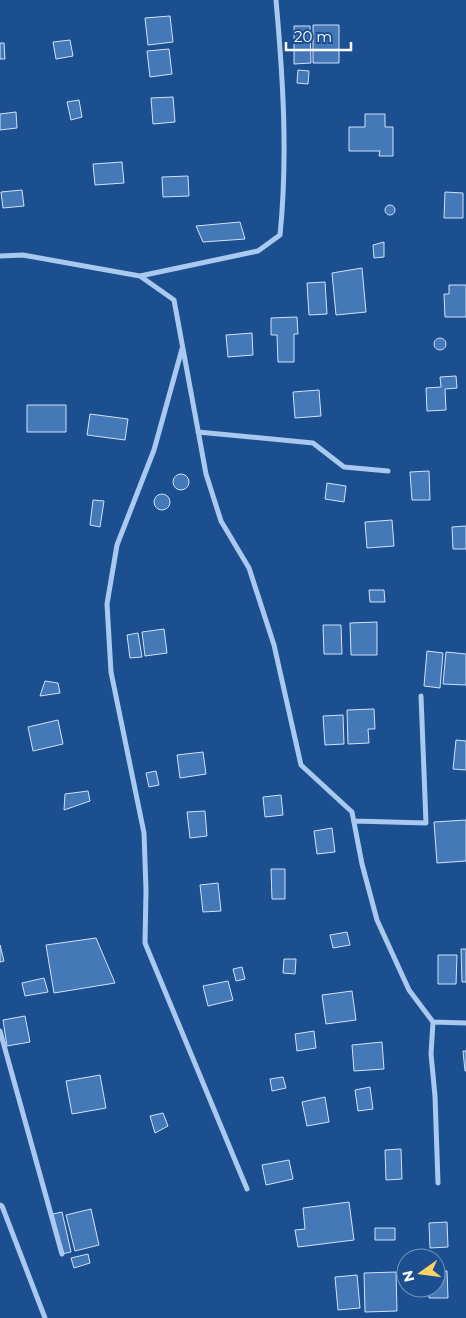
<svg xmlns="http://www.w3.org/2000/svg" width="466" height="1318" font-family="Montserrat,sans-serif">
	<rect width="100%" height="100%" fill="#1b4f8f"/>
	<path fill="#4478b7" stroke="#cfe3fa" d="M170 16 173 42 148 45 145 18Z
		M313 25H339V63H313Z
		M294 26H310L311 63 294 64Z
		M70 40 73 56 56 59 53 42Z
		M0 43H4L5 59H0Z
		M169 49 172 74 150 77 147 51Z
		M298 70 309 71 308 84 297 83Z
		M173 97 175 122 153 124 151 98Z
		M79 100 82 117 71 120 67 102Z
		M16 112 17 128 0 130V114Z
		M365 114H385V127H393V156H379L380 151H349V127H365Z
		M122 162 124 183 95 185 93 164Z
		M188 176 189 196 163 197 162 177Z
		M22 190 24 206 3 208 1 192Z
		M445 192 463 193V218H444Z
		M385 210a5 5 0 1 1 10 0a5 5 0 1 1-10 0Z
		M240 222 245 239 203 242 196 226Z
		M384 242V257L374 258 373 245Z
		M362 268 366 312 336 315 332 273Z
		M325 282 327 314 309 315 307 283Z
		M449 285H466V317H445L444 294H449Z
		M297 317 298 334H294V362H278L277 335H271V318Z
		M252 333 253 355 228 357 226 335Z
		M434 344a6 6 0 1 1 12 0a6 6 0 1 1-12 0Z
		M456 376 457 388 445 389 446 410 427 411 426 388 441 387 440 377Z
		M319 390 321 416 295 418 293 392Z
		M27 405H66V432H27Z
		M90 414 128 419 125 440 87 435Z
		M429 471 430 500H412L410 472Z
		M173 482a8 8 0 1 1 16 0a8 8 0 1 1-16 0Z
		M327 483 346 486 344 502 325 499Z
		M154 502a8 8 0 1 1 16 0a8 8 0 1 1-16 0Z
		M93 500 104 501 100 527 90 525Z
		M392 520 394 546 367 548 365 522Z
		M466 526V549H453L452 527Z
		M369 590H384L385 602H370Z
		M377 622V655H351L350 623Z
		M323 625H341L342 654H324Z
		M164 629 167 653 145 656 142 632Z
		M138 633 142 657 130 658 127 635Z
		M427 651 443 653 440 688 424 686Z
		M446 652 466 654V685L443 684Z
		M45 681 58 683 60 693 40 696Z
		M374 709 375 729H368L369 743 348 744 347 710Z
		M343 715 344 744 325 745 323 716Z
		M58 720 63 744 33 751 28 727Z
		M456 740 466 741V770L453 769Z
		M203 752 206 774 180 778 177 755Z
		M156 771 159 785 149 787 146 773Z
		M88 791 90 801 64 810 65 794Z
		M281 795 283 815 265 817 263 797Z
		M205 811 207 836 190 838 187 812Z
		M466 820V861L437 863 434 822Z
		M332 828 335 852 317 854 314 831Z
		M271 869H285V899H272Z
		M218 883 221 911 203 912 200 885Z
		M347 932 350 945 333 948 330 935Z
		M96 938 115 983 54 993 46 945Z
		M0 945 4 961 0 962Z
		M461 949H466V982H462Z
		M438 955H457L456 984H438Z
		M284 959H296L295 974 283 973Z
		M242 967 245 979 236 981 233 969Z
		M44 978 48 992 25 996 22 983Z
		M228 981 233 1000 208 1006 203 986Z
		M352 991 356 1020 326 1024 322 995Z
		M25 1016 30 1042 7 1046 3 1020Z
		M314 1031 316 1048 297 1051 295 1034Z
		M382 1042 384 1069 354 1071 352 1045Z
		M463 1051H466V1071H465Z
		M100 1075 106 1108 72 1114 66 1081Z
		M283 1077 286 1088 272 1091 270 1079Z
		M370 1087 373 1109 358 1111 355 1090Z
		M325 1097 329 1122 307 1126 302 1102Z
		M163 1113 168 1126 155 1133 150 1116Z
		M401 1149 402 1179 386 1180 385 1150Z
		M289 1160 293 1179 266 1185 262 1165Z
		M349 1202 354 1240 298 1247 295 1230 305 1229 303 1208Z
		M91 1209 99 1245 75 1251 66 1215Z
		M62 1212 71 1252 62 1254 53 1214Z
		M447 1222 448 1247 430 1248 429 1223Z
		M375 1228H395V1240H375Z
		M88 1254 90 1263 74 1268 71 1258Z
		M436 1271H447L448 1298H429V1288H436Z
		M396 1272 397 1311 365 1312 364 1273Z
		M357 1275 360 1308 338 1310 335 1277Z"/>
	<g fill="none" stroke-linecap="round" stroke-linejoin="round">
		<path stroke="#a9c9ee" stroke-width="5" d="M0 256 23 255 140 276 174 300 206 474 221 521 249 568 274 645 301 765 352 812 362 864 377 920 409 990 433 1022 466 1023
			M140 276 258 251 280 235C288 156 283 78 276 0
			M182 349 154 450 117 545 107 604 111 672 144 833 146 890 145 943 247 1189
			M198 432 313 443 344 467 388 471
			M354 821 426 823 421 696
			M433 1022 431 1054 435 1096 438 1183
			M0 1031 62 1254
			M0 1205 2 1206 45 1318"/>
	</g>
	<g transform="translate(421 1273) rotate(256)"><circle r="24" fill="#1b4f8f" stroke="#7695bc"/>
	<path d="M0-4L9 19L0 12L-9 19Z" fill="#ffd166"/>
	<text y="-8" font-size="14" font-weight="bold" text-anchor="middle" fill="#ffffff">N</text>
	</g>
	<path d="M286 42v8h65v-8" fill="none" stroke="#ffffff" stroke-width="2.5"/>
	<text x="294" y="42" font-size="15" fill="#ffffff" stroke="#1b4f8f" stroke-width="4" paint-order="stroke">20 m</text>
</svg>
